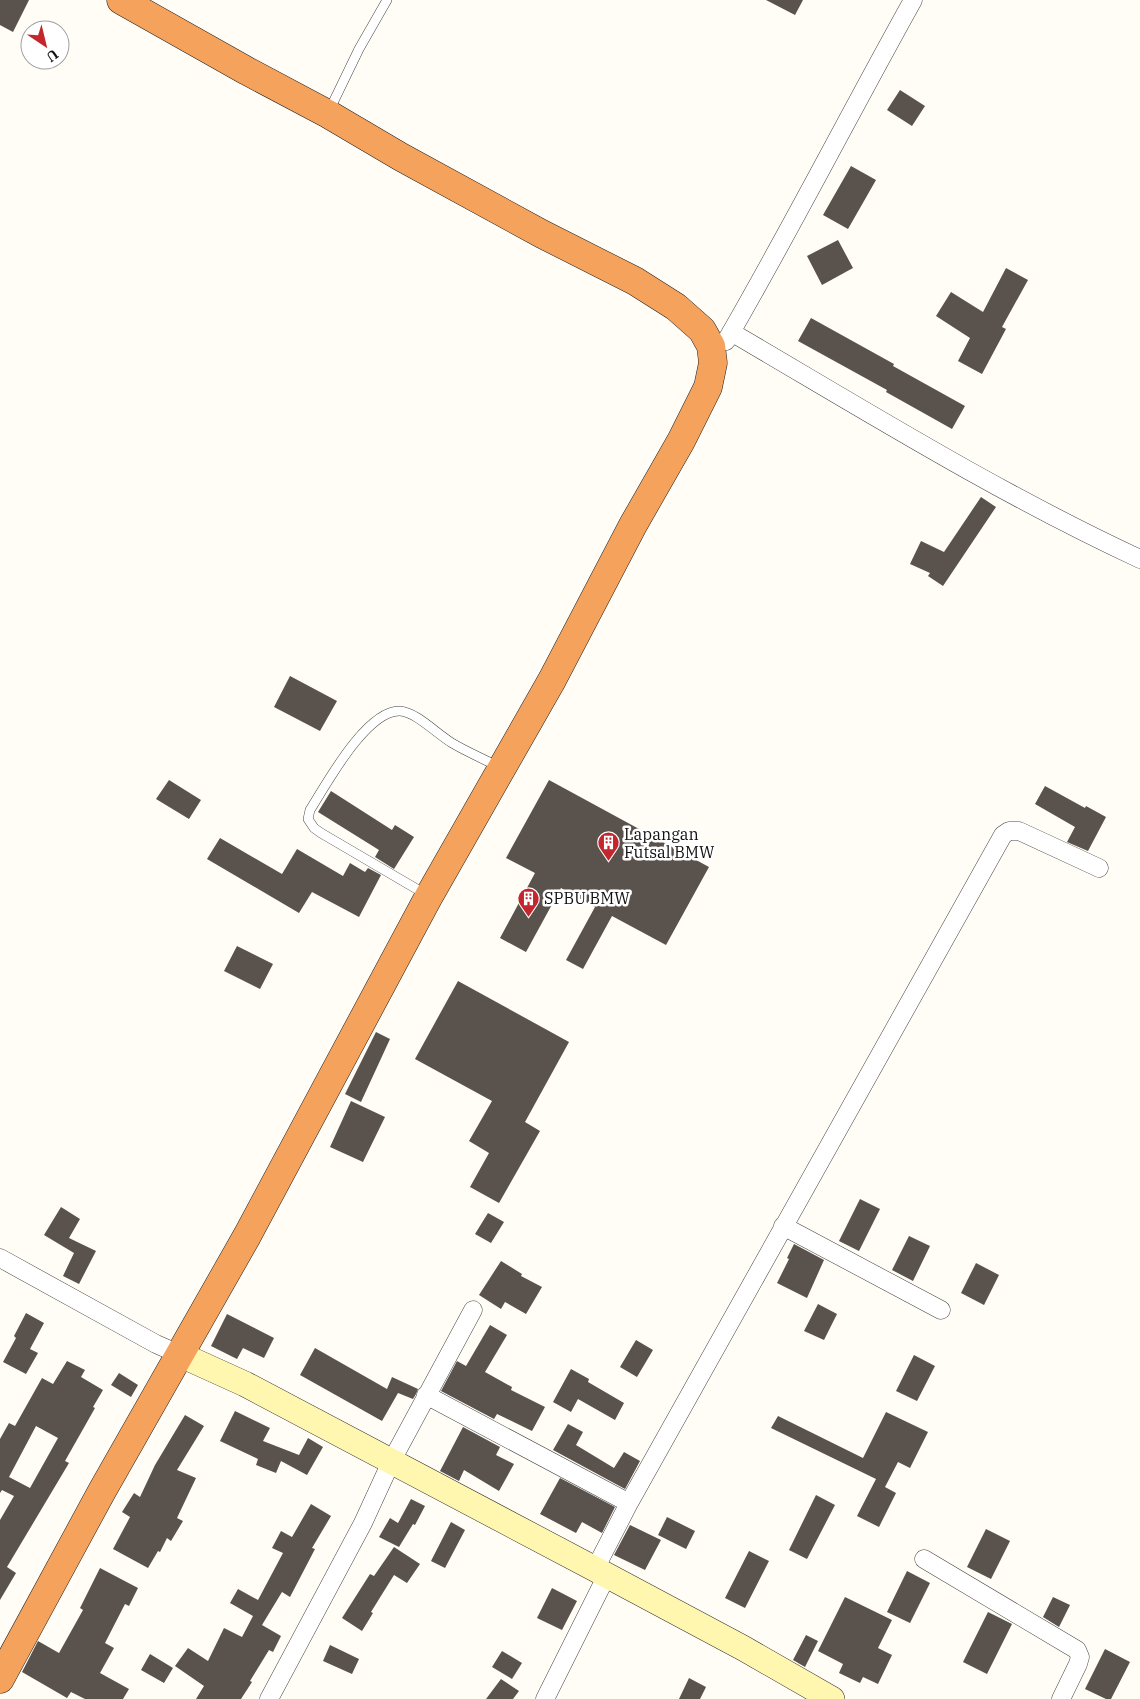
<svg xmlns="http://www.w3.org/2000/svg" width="1140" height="1699" font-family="'IBM Plex Serif',serif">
	<rect width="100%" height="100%" fill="#fffdf5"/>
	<path fill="#5a524d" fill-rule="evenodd" d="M0 0H29L13 32 0 25Z
		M766 0H803L795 15Z
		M900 90 925 106 912 126 887 110Z
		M851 166 876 180 848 229 823 215Z
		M838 240 853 268 822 285 807 256Z
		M1006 268 1028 280 1002 327 1006 329 982 374 958 361 970 338 936 316 951 292 983 312Z
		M811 318 894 364 893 366 965 406 952 429 886 392 887 390 798 341Z
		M981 497 996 507 943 586 928 576 930 573 910 564 921 541 944 552Z
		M290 676 337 701 320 731 274 707Z
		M169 780 201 800 189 819 156 799Z
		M549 780 709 867 666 945 612 916 583 969 566 960 595 907 561 888 526 952 500 938 535 873 506 858Z
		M1045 786 1085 808 1086 806 1106 817 1088 851 1067 842 1075 827 1035 804Z
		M331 791 392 830 395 825 414 837 394 869 375 857 379 850 318 812Z
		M220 838 282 874 297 849 343 876 350 863 365 872 368 868 381 875 359 917 312 892 299 913 207 859Z
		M237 946 273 964 260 989 224 971Z
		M458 981 569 1042 525 1122 540 1131 499 1203 470 1187 489 1153 469 1141 492 1101 415 1059Z
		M376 1032 390 1039 361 1102 345 1094Z
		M351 1101 385 1117 363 1162 330 1147Z
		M860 1199 880 1209 859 1251 839 1241Z
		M61 1207 80 1219 69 1238 96 1251 79 1284 63 1276 74 1253 44 1235Z
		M488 1213 504 1222 491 1243 475 1234Z
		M909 1236 930 1246 913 1281 892 1270Z
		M794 1244 824 1260 807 1298 777 1283 789 1259 787 1258Z
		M501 1261 522 1274 521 1276 542 1287 526 1314 505 1302 501 1309 479 1295Z
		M976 1263 999 1275 984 1305 961 1293Z
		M818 1304 837 1314 824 1340 804 1331Z
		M26 1313 44 1323 30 1349 38 1353 26 1374 3 1362 16 1338 14 1336Z
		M227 1314 274 1338 264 1358 243 1348 237 1359 211 1346Z
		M490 1325 507 1335 485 1372 512 1387 511 1390 545 1407 532 1431 497 1414 494 1419 441 1391 457 1361 466 1366Z
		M636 1340 653 1350 637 1377 620 1367Z
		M315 1348 387 1389 392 1377 418 1389 416 1394 413 1399 398 1393 382 1421 300 1375Z
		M914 1355 935 1366 917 1401 896 1391Z
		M67 1361 85 1370 81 1377 103 1390 93 1407 95 1408 65 1461 69 1463 7 1567 16 1573 0 1600V1520L14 1496 2 1490 0 1493V1439L9 1423 15 1426 42 1378 53 1384ZM36 1426 58 1438 30 1488 9 1477Z
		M571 1369 589 1379 588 1382 624 1403 615 1420 578 1399 571 1412 553 1402Z
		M119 1373 138 1385 131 1397 111 1385Z
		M235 1411 270 1428 263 1441 299 1455 308 1438 323 1447 307 1475 281 1461 276 1473 256 1465 258 1459 220 1441Z
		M886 1412 928 1432 910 1468 898 1462 885 1487 896 1493 879 1527 857 1516 876 1479 771 1428 778 1416 863 1458Z
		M185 1415 204 1426 177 1470 196 1478 177 1518 183 1521 171 1541 167 1538 160 1552 158 1551 148 1568 113 1549 130 1517 122 1512 134 1493 140 1497 155 1465Z
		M568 1424 583 1432 576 1445 614 1468 624 1452 640 1461 625 1489 553 1450Z
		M463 1427 500 1447 496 1455 514 1464 499 1491 464 1470 459 1481 440 1471Z
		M560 1478 615 1507 602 1533 582 1522 576 1533 540 1514Z
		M816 1495 835 1505 807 1559 789 1550Z
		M411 1499 425 1506 415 1525 413 1524 399 1547 379 1537 390 1518 398 1523Z
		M311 1504 331 1516 312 1548 315 1549 290 1597 282 1592 262 1625 281 1636 273 1652 269 1650 250 1681 252 1682 241 1699H196L204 1686 175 1666 188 1648 208 1661 224 1628 242 1637 253 1616 230 1603 238 1589 258 1600 283 1553 272 1548 281 1531 292 1537Z
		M667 1517 695 1531 686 1549 658 1535Z
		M451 1522 465 1530 445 1568 431 1561Z
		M630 1525 661 1540 645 1570 614 1555Z
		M986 1529 1010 1541 991 1579 967 1567Z
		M394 1547 420 1564 407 1583 394 1575 371 1612 373 1613 362 1631 342 1618 370 1574 374 1576Z
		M749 1551 769 1561 745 1608 725 1598Z
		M100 1568 138 1588 129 1606 125 1604 105 1643 114 1648 100 1673 129 1689 123 1699H85L71 1692 67 1698 22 1672 38 1641 59 1653 83 1610 80 1608Z
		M907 1571 930 1583 910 1623 887 1612Z
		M552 1588 577 1601 562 1630 537 1618Z
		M845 1597 892 1620 878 1648 892 1655 878 1684 863 1677 860 1683 839 1673 843 1664 818 1651Z
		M1053 1597 1070 1605 1059 1627 1043 1617Z
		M988 1612 1012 1624 987 1674 963 1662Z
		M806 1635 818 1641 805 1667 793 1660Z
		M330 1645 359 1659 352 1674 323 1661Z
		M1105 1649 1130 1662 1111 1699H1106L1085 1689Z
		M502 1651 522 1663 512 1679 492 1667Z
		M150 1654 173 1668 164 1683 141 1670Z
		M689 1678 706 1687 700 1699H679Z
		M501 1679 519 1691 513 1699H486Z"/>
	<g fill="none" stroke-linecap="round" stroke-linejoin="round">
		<defs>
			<path id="lane" d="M329 111 359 49 387 0
				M427 895 321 833 314 828 308 819 310 810C326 785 366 710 400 711 416 712 437 734 452 743 467 752 484 759 499 767"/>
			<path id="street" d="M731 332C866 411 998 493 1140 559
				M726 341C791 229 850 113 913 0
				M783 1226 941 1310
				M0 1258 156 1344 181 1355
				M426 1395 629 1503
				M924 1559 1077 1650 1080 1657 1078 1664 1061 1699
				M595 1569 629 1503 1003 835 1009 831H1019L1099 868
				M269 1699 363 1523 391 1462 473 1310
				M545 1699 607 1575"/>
			<path id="secondary" d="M181 1355 245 1384 595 1569 743 1648 832 1699"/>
			<path id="highway" d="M0 1679 102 1491 247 1236 429 896 552 680 633 525 681 441 708 387 713 363 711 346 702 330 676 307 635 281 542 234 401 157 328 114 247 71 121 0"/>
		</defs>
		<use href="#lane" stroke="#444" stroke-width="10"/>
		<use href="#street" stroke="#444" stroke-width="19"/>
		<use href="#secondary" stroke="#333" stroke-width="26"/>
		<use href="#highway" stroke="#222" stroke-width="29"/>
		<use href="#lane" stroke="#fff" stroke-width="9"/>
		<use href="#street" stroke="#fff" stroke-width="18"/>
		<use href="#secondary" stroke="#fff6b0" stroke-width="25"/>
		<use href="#highway" stroke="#f5a25d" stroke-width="28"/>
	</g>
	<defs>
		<symbol id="building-pin" viewBox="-11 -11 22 30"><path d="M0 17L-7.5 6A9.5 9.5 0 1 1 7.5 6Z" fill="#c4262e" stroke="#fff"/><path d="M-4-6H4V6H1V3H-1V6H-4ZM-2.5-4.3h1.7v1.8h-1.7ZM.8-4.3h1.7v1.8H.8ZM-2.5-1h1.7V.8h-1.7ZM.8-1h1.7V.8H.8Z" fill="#fff"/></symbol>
	</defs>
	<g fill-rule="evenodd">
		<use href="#building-pin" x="596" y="830" width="25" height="34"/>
		<use href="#building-pin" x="516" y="886" width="25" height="34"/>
	</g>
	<g text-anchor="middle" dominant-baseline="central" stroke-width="5" stroke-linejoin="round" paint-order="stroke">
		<g font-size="16" fill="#111" stroke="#fff" text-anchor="start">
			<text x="624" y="834">Lapangan<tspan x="624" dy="18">Futsal BMW</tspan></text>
			<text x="544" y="898">SPBU BMW</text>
		</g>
	</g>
	<g transform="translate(45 45) rotate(145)"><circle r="24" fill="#ffffff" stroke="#a0a0a0"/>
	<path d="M0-4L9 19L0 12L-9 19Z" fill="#c4262e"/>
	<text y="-8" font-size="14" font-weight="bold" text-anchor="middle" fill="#111111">U</text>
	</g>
</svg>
